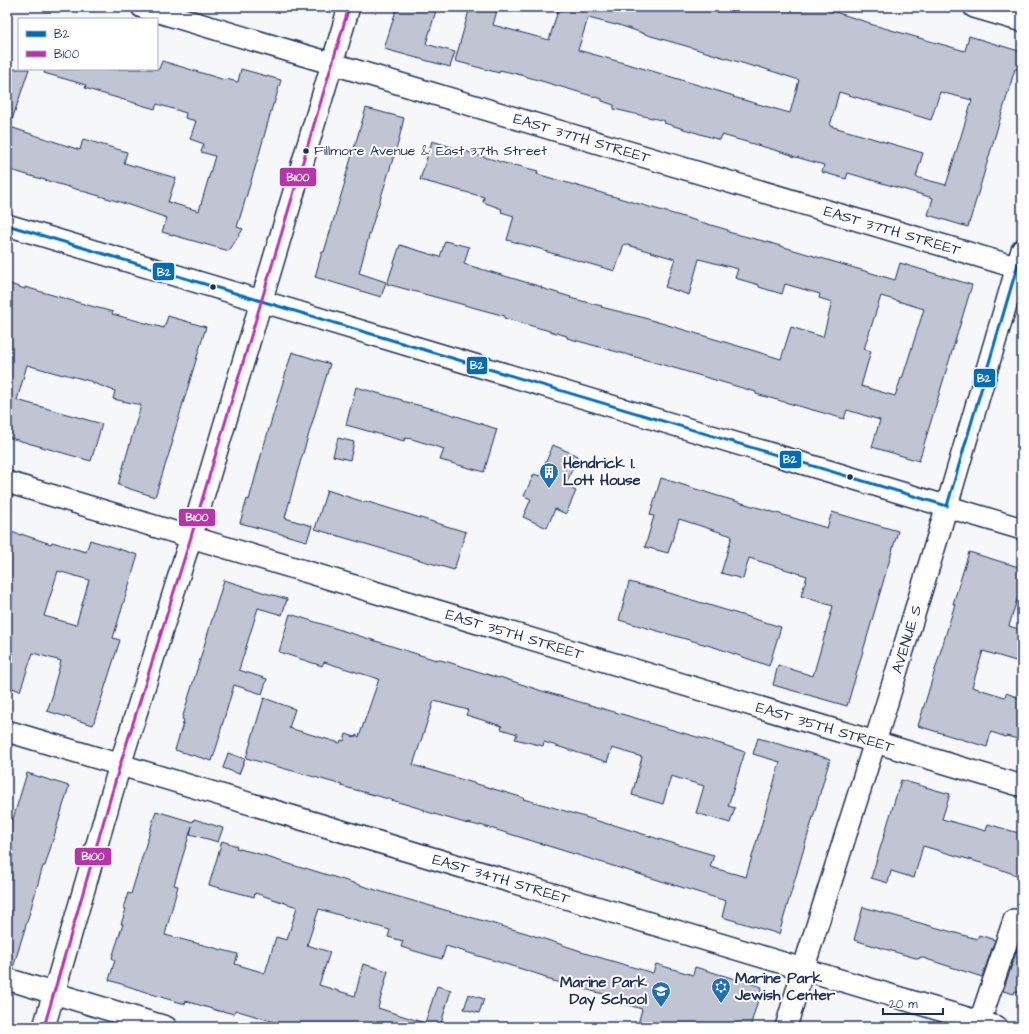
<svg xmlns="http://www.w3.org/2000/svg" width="1029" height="1034" font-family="'Architects Daughter',sans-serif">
	<rect width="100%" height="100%" fill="#f6f7f9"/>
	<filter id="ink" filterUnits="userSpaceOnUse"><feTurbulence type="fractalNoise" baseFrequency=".025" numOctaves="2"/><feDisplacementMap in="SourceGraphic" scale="8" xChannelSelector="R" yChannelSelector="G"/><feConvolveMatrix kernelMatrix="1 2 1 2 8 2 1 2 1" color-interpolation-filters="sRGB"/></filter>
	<g filter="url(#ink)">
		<path fill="#c0c4d3" stroke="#1b2f5e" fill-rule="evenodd" d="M397 7H437L426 44 455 52 450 67 384 49Z
			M470 7H498L493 25 549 40 558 10 562 11 564 7H819L870 23V24L965 51 969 36 1022 52V70L1015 69 968 227 928 215 933 198 848 173 846 179 822 172 824 165 792 156V155L722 135 720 140 664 123 665 121 614 109V105L602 101V99L521 75 500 70 499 73 455 61ZM588 18 616 25V24L651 36 686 46 755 67 756 66 799 80 790 113 733 97 734 96 652 71 578 50ZM839 92 931 120 940 92 972 100 946 185 916 177 923 153 830 126Z
			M162 61 225 80 226 79 238 82 241 69 281 80 274 104H273L258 158 237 227 243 229 229 251 162 232 167 218 120 202 7 169V126L80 150 83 139 127 152 124 163 176 178 168 202 199 211 215 156 201 152 204 144 190 139 196 121 185 118 186 113 157 104 155 109 97 92 85 88 86 85 44 73 45 69H159Z
			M7 69H29L10 126 7 125Z
			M366 108 404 118 398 143 370 232 359 273 386 282 381 297 315 277 322 252H324L345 182H344Z
			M432 141 514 166 515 165 538 171 537 174 728 230V232L767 242 895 280 900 263 972 285 919 461 872 447 880 420 847 410 844 419 820 412 756 394V392L650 361 567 338V336L504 318 505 316 387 284 400 245 440 257 445 241 469 247 464 264 542 287 541 288 571 297 570 298 602 306 601 307 641 317 748 349 781 359 791 327 823 337 832 302 819 298 820 294 785 284 782 294 759 287V285L735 278 738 269 699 259 689 295 665 287 675 259 624 244 615 271 544 251V250L507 240 514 216 501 212 502 209 483 202 484 197 420 180ZM881 296 924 309 902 379 901 378 895 396 861 386 871 351 864 349Z
			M7 283 25 289V287L73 301 113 312 112 314 164 328 168 316 206 327 172 440 173 441 155 497 118 485 141 405 113 399 115 391 93 383V382L64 374 63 375 27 365 17 400 102 424 91 461 7 437Z
			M292 352 330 364 297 473 285 518 312 526 307 541 240 523 247 499 249 500 262 452Z
			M356 387 402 400V401L441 411 497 429 484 472 440 460 444 449 412 439 405 438 404 441 346 425Z
			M338 438 354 442 350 460 333 456Z
			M553 445 578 456 565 486 576 491 566 514 555 509 547 528 523 517 531 499 524 496 534 474 540 476Z
			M661 478 718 496 780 514 827 528 832 512 898 531 847 706 773 685 778 665 813 676 833 606 801 596 807 576 749 558 743 579 721 573 732 536 679 519 668 553 645 547 654 516 650 515Z
			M327 490 364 502 365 501 466 532 454 570 315 529Z
			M7 531 21 535V534L51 544 52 542 86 552 90 540 138 555 113 638 120 640 93 725 47 711 53 694 52 693 61 661 33 653 20 691 7 686ZM58 571 89 580 76 625 44 616 54 584Z
			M969 552 1022 568V583L1009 626 1022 630 1017 645 1022 646V663L983 651 972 687 1005 697 1006 693 1022 699V740L1006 736V737L991 732 987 747 918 726 955 604H953Z
			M224 580 272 595H273L287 599 282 615 258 608 239 670 267 679 262 694 234 685 219 736H220L212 761 175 750 184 720 182 719Z
			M629 582 653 588 781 627 769 666 714 647 619 620Z
			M290 614 436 660V659L448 662 499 678 500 677 542 691 649 722V723L721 744 745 752 728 806 735 808 730 823 696 813 704 786 671 776 663 804 632 795 642 757 612 748 607 762 544 742 543 746 515 739 517 734 501 729 502 726 466 715 468 710 434 701 413 765 524 798 523 799 552 807 611 825V824L665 841 714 855 710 867 746 877 780 762 753 754 758 738 830 759 779 934 722 917 726 901 500 831 480 825V826L468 823V824L424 811 425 810 378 796 341 786 342 785 311 776 246 758 264 698 295 709 289 728 340 743 341 740 344 741 346 734 355 737 356 735 359 737 379 679 324 662 322 666 279 652Z
			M228 753 245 759 239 774 223 768Z
			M27 773 69 786 52 843 45 866H43L29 915 13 968 7 967V831L11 818 13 819Z
			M901 780 950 794 942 819 986 831 988 824 1022 834V877L988 865 923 846 914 878 891 871 888 883 871 878Z
			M156 811 193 822 194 819 223 828 218 842 190 834 192 826 174 885 178 886 165 935 238 954 235 964 265 973 276 937 287 940 297 907 255 893 254 897 209 885 222 841 237 846 236 848 267 856V857L305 869V868L392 895 526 933 581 951V952L653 973 656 964 693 975 695 967 762 987 750 1027H648L638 1024 642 1009 610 1000 611 996 546 979V977L528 971 446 946 442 959 401 947 403 941 388 937 390 930 319 909 307 945 330 952 319 985 355 996 363 964 388 971 378 1008 425 1023 437 986 451 990 440 1027H272L274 1022 265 1019 235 1010 234 1014 222 1011V1012L186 1001 185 1004 164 998 109 980 115 960 112 958 123 924H121L126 909 123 908 128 893 131 894Z
			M863 907 977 939 979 935 995 940 982 977 920 957 919 959 854 940Z
			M1018 947 1022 948V993L1015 991 1014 994 1003 991Z
			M469 994 484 999 479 1013 464 1009Z"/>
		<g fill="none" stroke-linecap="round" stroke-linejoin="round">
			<defs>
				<g id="minor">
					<path id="s1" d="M142 7 1022 269"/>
					<path d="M974 7 1022 21"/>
					<path d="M7 225 1022 529"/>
					<path id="s2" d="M7 482 1022 786"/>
					<path id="s3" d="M7 731 997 1027"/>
					<path d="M7 979 166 1027"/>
					<path d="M44 1027 120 765 191 537 349 7"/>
					<path id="s4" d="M786 1027 803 970 875 742 938 536 1022 250"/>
					<path d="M978 1027 1014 920 1022 923"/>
				</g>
			</defs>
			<use href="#minor" stroke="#1b2f5e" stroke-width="24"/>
			<use href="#minor" stroke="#fff" stroke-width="21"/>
			<defs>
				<path id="bus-1" d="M7 225 947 506
					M947 506 1022 250"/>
				<path id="bus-2" d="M44 1027 120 765 191 537 349 7"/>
			</defs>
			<use href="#bus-1" stroke="#fff" stroke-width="6"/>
			<use href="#bus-2" stroke="#fff" stroke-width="6"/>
			<use href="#bus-1" stroke="#006cb7" stroke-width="3"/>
			<use href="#bus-2" stroke="#b933ad" stroke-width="3"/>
		</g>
	</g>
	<defs>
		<symbol id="building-pin" viewBox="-11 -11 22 30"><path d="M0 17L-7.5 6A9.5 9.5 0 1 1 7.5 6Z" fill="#1f6fb2" stroke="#fff"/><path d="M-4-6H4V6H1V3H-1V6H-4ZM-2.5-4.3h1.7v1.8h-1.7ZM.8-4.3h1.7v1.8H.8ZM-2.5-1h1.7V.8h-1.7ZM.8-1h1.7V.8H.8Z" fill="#fff"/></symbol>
		<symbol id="synagogue-pin" viewBox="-11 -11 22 30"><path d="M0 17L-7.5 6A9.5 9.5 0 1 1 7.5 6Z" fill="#1f6fb2" stroke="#fff"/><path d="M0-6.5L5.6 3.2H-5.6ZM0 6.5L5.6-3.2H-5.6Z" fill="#fff"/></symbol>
		<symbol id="school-pin" viewBox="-11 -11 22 30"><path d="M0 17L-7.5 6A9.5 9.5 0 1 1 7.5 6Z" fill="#1f6fb2" stroke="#fff"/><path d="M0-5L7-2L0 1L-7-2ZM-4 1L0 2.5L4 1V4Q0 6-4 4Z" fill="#fff"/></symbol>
	</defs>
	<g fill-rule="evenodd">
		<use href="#building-pin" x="538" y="461" width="22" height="30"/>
		<use href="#synagogue-pin" x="710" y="976" width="22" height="30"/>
		<use href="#school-pin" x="650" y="980" width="22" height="30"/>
	</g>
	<g fill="#1b2f5e" stroke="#fff" stroke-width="1.5">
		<circle cx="306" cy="151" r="3.5"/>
		<circle cx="213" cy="287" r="3.5"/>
		<circle cx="850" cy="477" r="3.5"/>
	</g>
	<g text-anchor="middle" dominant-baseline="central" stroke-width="4" stroke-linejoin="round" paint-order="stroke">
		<g font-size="14" fill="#1b2f5e" stroke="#fff" text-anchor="start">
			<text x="314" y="151">Fillmore Avenue &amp; East 37th Street</text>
		</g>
		<g font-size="15" fill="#1b2f5e" stroke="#fff">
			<text stroke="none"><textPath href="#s1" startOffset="459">EAST 37TH STREET</textPath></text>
			<text stroke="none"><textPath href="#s1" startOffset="783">EAST 37TH STREET</textPath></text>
			<text stroke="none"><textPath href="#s2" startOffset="530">EAST 35TH STREET</textPath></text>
			<text stroke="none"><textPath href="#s4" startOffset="406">AVENUE S</textPath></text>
			<text stroke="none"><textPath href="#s2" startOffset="854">EAST 35TH STREET</textPath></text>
			<text stroke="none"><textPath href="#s3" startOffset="516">EAST 34TH STREET</textPath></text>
		</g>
		<g font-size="15" font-weight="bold" fill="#1b2f5e" stroke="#fff" text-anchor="start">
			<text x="563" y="463">Hendrick I.<tspan x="563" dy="17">Lott House</tspan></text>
			<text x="735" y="978">Marine Park<tspan x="735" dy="17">Jewish Center</tspan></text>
			<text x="647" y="982" text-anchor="end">Marine Park<tspan x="647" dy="17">Day School</tspan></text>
		</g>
	</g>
	<g stroke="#fff" stroke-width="1.5">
		<rect x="279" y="167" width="38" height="20" rx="4" fill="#b933ad"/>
		<rect x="152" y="262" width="23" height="19" rx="4" fill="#006cb7"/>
		<rect x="466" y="356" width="22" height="19" rx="4" fill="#006cb7"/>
		<rect x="973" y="368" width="23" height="20" rx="4" fill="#006cb7"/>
		<rect x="779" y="450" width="23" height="19" rx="4" fill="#006cb7"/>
		<rect x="178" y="508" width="38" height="19" rx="4" fill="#b933ad"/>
		<rect x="74" y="847" width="38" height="19" rx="4" fill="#b933ad"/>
	</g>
	<g font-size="11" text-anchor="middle" font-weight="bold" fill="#fff">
		<text x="298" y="181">B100</text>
		<text x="164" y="276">B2</text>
		<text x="477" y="369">B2</text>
		<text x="984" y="382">B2</text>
		<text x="790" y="463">B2</text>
		<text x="197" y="521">B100</text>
		<text x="93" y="860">B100</text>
	</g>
	<rect width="1029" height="1034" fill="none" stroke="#fff" stroke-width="24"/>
	<rect x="12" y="12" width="1005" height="1010" fill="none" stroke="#1b2f5e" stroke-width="1.5" filter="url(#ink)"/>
	<rect x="18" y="18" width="140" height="52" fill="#ffffff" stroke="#a4acbf"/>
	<rect x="26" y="31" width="20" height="6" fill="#006cb7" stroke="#a4acbf"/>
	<text x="54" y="38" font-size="12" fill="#1b2f5e">B2</text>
	<rect x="26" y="51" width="20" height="6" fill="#b933ad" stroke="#a4acbf"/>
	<text x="54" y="58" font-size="12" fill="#1b2f5e">B100</text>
	<path d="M883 1008v6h60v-6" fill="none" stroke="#1b2f5e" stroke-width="2"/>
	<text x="889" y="1008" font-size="12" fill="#1b2f5e" stroke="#ffffff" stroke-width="3" paint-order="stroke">20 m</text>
</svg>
